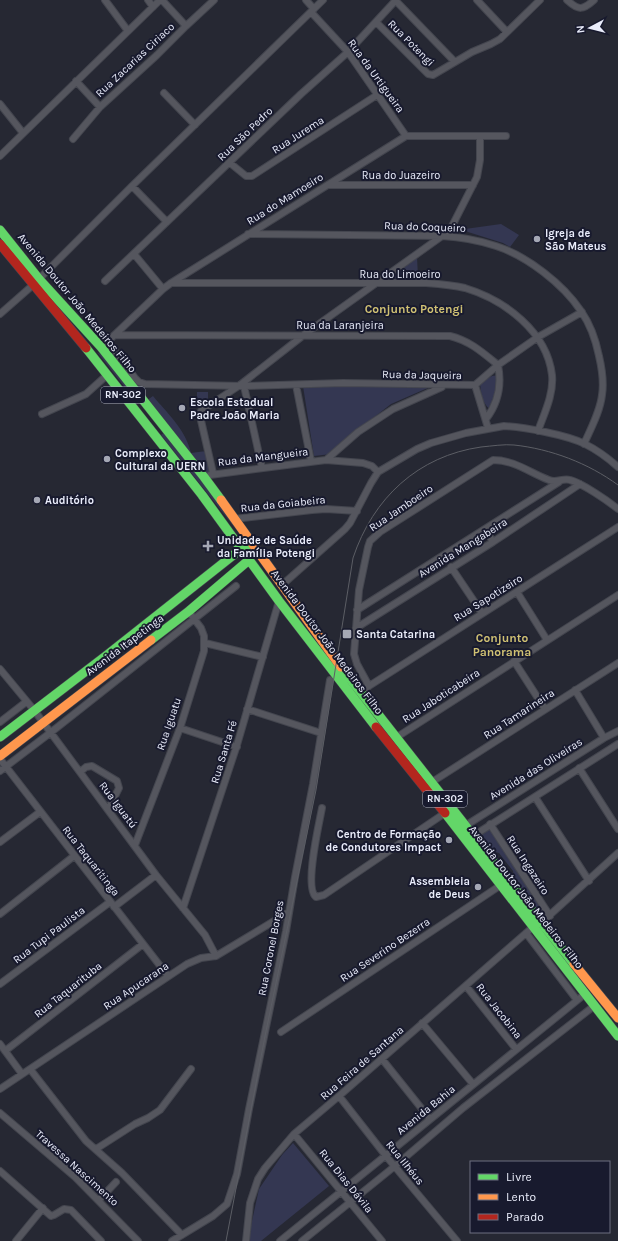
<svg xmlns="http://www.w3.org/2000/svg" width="618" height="1241" font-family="Karla,sans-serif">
	<rect width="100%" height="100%" fill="#262833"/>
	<path fill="#343752" d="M501 224 519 235 510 247 503 243 468 232 465 229Z
		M417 257 418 277 389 279Z
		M97 352 102 355 145 408 131 395Z
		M499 375 496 396 490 409C482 404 481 392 480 383L492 376Z
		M303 386 430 387 391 404 363 426 331 454 314 456Z
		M197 392H208V402L197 403Z
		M153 396C167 413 186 430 191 453L206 451 211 472 206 474 146 401Z
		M165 432 208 486 235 528 161 435Z
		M490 828 544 913 541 915 515 881 513 871 499 853 492 851 480 838V834Z
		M293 1143 329 1186 261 1241H249L248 1239 259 1189 282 1155Z"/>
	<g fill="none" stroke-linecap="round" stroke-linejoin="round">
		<defs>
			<path id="street" d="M105 0 128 31
				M148 0 153 7
				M162 0 186 26
				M306 0 314 9
				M477 0 507 32
				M567 0C579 11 583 10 594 0
				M396 1 454 61
				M311 12 348 52 406 136
				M376 22 428 74 433 75 472 52 491 44 500 39 540 0
				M76 81 100 107
				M164 93 195 125
				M0 104 23 133
				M73 139 100 107 157 55 186 26 214 0
				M0 156 160 0
				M230 163 246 176H252L377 95
				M329 185H473
				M132 186 167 222
				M248 234 442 236C460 237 478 240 496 246 527 256 563 284 581 311 590 324 596 341 599 356 602 369 604 383 602 395 600 412 591 428 584 444
				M134 254 163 289
				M39 279 132 186 323 0
				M105 281 301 94 348 52 396 0
				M171 283H426C439 284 452 285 465 288 505 300 547 332 552 375 554 394 544 414 538 431
				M0 314 33 285
				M115 335 450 336C470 341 482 352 498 365 502 385 499 402 486 419
				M108 341 135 378 139 382 145 384 244 386 343 383 475 385 498 365 538 337 582 312
				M105 344 163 289 171 283 406 136H506
				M296 385 311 461
				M475 385 488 428
				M244 386 262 468
				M42 414 86 394 107 375
				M326 460 358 432 393 409 442 387
				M213 473 200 416 201 411 240 385 305 334 442 236 451 228 477 177 480 160V136
				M210 475 326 460 363 463 372 466 378 472
				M234 519 312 510 326 509 357 511
				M485 529 493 542
				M451 567 482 613
				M282 585 345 529 350 523 371 483 378 472 417 449 431 443 466 433 504 426C524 427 567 435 585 444 597 450 608 458 618 467
				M517 592 547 640
				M357 610 559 482
				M356 628 493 542 580 484
				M205 643 263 657
				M514 661 545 709
				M0 669 34 710 156 875 205 935 216 956
				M369 686 618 527
				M575 690 604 738
				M361 692 369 686 357 664 354 654 359 590 368 547 370 541 380 532 493 460C515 460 530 473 549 480 556 483 563 478 570 480 582 483 608 501 618 509
				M247 709 321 733
				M0 722 26 702
				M180 728 237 747
				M397 737 618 595
				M0 759 168 976
				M579 768 618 829
				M0 771 50 733 236 586
				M80 772 86 767 92 766 117 781 119 788 108 810
				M432 782 618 663
				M535 797 589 881
				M322 808C319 824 304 888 316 897L324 895 445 813
				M490 824 550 916
				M465 826 604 738 618 731
				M473 836 618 744
				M0 842 40 812
				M135 845 180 728 204 651V636L201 628 192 616
				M114 907 156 875
				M183 908 237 745 279 601
				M0 914 74 856
				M541 923 618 853
				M526 933 577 1000
				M0 984 110 902
				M466 986 516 1049
				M422 1023 473 1084
				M281 1032 501 885
				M0 1044 22 1074
				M5 1051 143 944
				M382 1059 430 1119
				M30 1069 86 1141 122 1173 182 1235
				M0 1089 187 964 201 958 216 956 289 912
				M339 1096 386 1156 457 1241
				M0 1113 75 1177 138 1241
				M294 1134 382 1241
				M96 1149 135 1124 148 1118 160 1110 191 1069
				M0 1171 51 1216 54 1215 64 1209 71 1210 101 1241
				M99 1200 116 1182
				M16 1241 43 1208
				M172 1241 213 1216 227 1204 237 1174 249 1109 286 931 295 877 313 784 330 680
				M246 1241 250 1203 258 1179 265 1168 294 1134 339 1096 533 927
				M280 1241 585 994
				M302 1241 395 1166 463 1108 594 1006"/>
			<path id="fast" d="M0 230 39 279 101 347 204 477 221 500
				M86 348 202 495 279 601 376 727
				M151 640 189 611 249 560 251 554
				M341 667 574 964
				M0 737 107 655 241 549 246 547
				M445 813 618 1036"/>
			<path id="slow" d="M221 500 341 667
				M0 756 151 640
				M574 964 618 1018"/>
			<path id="jam" d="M0 244 86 348
				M376 727 445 813"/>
		</defs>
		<use href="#street" stroke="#44464f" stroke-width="8"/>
		<use href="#fast" stroke="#44464f" stroke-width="10"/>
		<use href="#slow" stroke="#44464f" stroke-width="10"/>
		<use href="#jam" stroke="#44464f" stroke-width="10"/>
		<use href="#street" stroke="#55565e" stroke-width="6"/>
		<use href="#fast" stroke="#63d668" stroke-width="9"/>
		<use href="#slow" stroke="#ff974d" stroke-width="9"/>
		<use href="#jam" stroke="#b3261e" stroke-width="9"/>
		<path stroke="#5c5e65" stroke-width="1" d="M226 1241 265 1036 316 790 353 558C373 498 418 456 481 447 492 446 504 444 514 445 551 449 588 463 618 485"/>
	</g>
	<g fill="#a5a8b5" stroke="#181a2e" stroke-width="1.5">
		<circle cx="537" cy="239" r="4"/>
		<circle cx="182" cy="408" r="4"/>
		<circle cx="107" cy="459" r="4"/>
		<circle cx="37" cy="500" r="4"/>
		<path d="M206 540h4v4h4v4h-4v4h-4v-4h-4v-4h4z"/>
		<rect x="342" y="629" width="10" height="10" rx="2"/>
		<circle cx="449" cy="840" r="4"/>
		<circle cx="478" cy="887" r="4"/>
	</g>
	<g text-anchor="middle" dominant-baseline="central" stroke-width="4" stroke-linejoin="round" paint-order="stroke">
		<g fill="#181a2e" stroke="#abaebe" stroke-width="1">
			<rect x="101" y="387" width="44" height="16" rx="3"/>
			<rect x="423" y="791" width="44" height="16" rx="3"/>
		</g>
		<g font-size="10" font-weight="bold" fill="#eaedfb">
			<text x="123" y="395">RN-302</text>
			<text x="445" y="799">RN-302</text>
		</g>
		<g font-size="11" fill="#eaedfb" stroke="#181a2e">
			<text transform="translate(411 43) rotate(45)">Rua Potengi</text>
			<text transform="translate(135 60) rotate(-43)">Rua Zacarias Ciriaco</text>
			<text transform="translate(376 76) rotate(54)">Rua da Urtigueira</text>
			<text transform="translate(245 134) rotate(-44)">Rua São Pedro</text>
			<text transform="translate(298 135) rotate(-33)">Rua Jurema</text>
			<text x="401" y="175">Rua do Juazeiro</text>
			<text transform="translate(285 199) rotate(-32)">Rua do Mamoeiro</text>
			<text transform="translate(425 227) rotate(2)">Rua do Coqueiro</text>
			<text x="400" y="274">Rua do Limoeiro</text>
			<text transform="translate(77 303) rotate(50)">Avenida Doutor João Medeiros Filho</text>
			<text x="340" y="325">Rua da Laranjeira</text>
			<text transform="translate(422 375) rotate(1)">Rua da Jaqueira</text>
			<text transform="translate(263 457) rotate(-7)">Rua da Mangueira</text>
			<text transform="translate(283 504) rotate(-6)">Rua da Goiabeira</text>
			<text transform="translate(401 508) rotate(-34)">Rua Jamboeiro</text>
			<text transform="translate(463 548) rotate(-32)">Avenida Mangabeira</text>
			<text transform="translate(488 598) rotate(-32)">Rua Sapotizeiro</text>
			<text transform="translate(327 642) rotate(53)">Avenida Doutor João Medeiros Filho</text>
			<text transform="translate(125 645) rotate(-37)">Avenida Itapetinga</text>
			<text transform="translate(441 696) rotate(-33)">Rua Jaboticabeira</text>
			<text transform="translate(519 714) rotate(-33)">Rua Tamarineira</text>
			<text transform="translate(169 724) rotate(-71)">Rua Iguatu</text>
			<text transform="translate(224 752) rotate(-73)">Rua Santa Fé</text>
			<text transform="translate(536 769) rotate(-32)">Avenida das Oliveiras</text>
			<text transform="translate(118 805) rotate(53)">Rua Iguatú</text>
			<text transform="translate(91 861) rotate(52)">Rua Taquaritinga</text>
			<text transform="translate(528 865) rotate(57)">Rua Ingazeiro</text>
			<text transform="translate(526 897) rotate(52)">Avenida Doutor João Medeiros Filho</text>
			<text transform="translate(49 935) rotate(-37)">Rua Tupi Paulista</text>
			<text transform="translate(271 948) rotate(-79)">Rua Coronel Borges</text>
			<text transform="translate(385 950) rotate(-34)">Rua Severino Bezerra</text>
			<text transform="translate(136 986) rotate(-34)">Rua Apucarana</text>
			<text transform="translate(68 990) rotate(-38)">Rua Taquarituba</text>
			<text transform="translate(499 1011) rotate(52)">Rua Jacobina</text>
			<text transform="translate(362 1063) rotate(-41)">Rua Feira de Santana</text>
			<text transform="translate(426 1110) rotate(-39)">Avenida Bahia</text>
			<text transform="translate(405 1163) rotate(51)">Rua Ilhéus</text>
			<text transform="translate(77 1168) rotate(42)">Travessa Nascimento</text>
			<text transform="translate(346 1181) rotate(51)">Rua Dias Dávila</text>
		</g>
		<g font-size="11" font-weight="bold" fill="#eaedfb" stroke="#181a2e" text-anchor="start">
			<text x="545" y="233">Igreja de<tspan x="545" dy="13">São Mateus</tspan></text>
			<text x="190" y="402">Escola Estadual<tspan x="190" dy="13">Padre João Maria</tspan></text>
			<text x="115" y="453">Complexo<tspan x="115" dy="13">Cultural da UERN</tspan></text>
			<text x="45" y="500">Auditório</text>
			<text x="217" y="540">Unidade de Saúde<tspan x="217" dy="13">da Família Potengi</tspan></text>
			<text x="356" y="634">Santa Catarina</text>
			<text x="441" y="834" text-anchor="end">Centro de Formação<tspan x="441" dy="13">de Condutores Impact</tspan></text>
			<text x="470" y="881" text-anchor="end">Assembleia<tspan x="470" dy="13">de Deus</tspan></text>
		</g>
		<g font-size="12" font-weight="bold" fill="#d0c173" stroke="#181a2e">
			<text x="414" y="309">Conjunto Potengi</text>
			<text x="502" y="638">Conjunto<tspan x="502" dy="14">Panorama</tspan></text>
		</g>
	</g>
	<rect x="470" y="1161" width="140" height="72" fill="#181a2e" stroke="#6c6e80"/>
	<rect x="478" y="1174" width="20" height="6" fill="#63d668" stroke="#6c6e80"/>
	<text x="506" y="1181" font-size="12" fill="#eaedfb">Livre</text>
	<rect x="478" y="1194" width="20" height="6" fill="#ff974d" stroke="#6c6e80"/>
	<text x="506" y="1201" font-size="12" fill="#eaedfb">Lento</text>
	<rect x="478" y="1214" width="20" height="6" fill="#b3261e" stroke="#6c6e80"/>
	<text x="506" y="1221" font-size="12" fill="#eaedfb">Parado</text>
	<g transform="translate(590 28) rotate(263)" stroke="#181a2e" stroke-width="3" paint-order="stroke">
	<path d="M0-3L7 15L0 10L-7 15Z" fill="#eaedfb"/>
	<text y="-6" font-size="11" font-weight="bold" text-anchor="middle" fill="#eaedfb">N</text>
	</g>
</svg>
